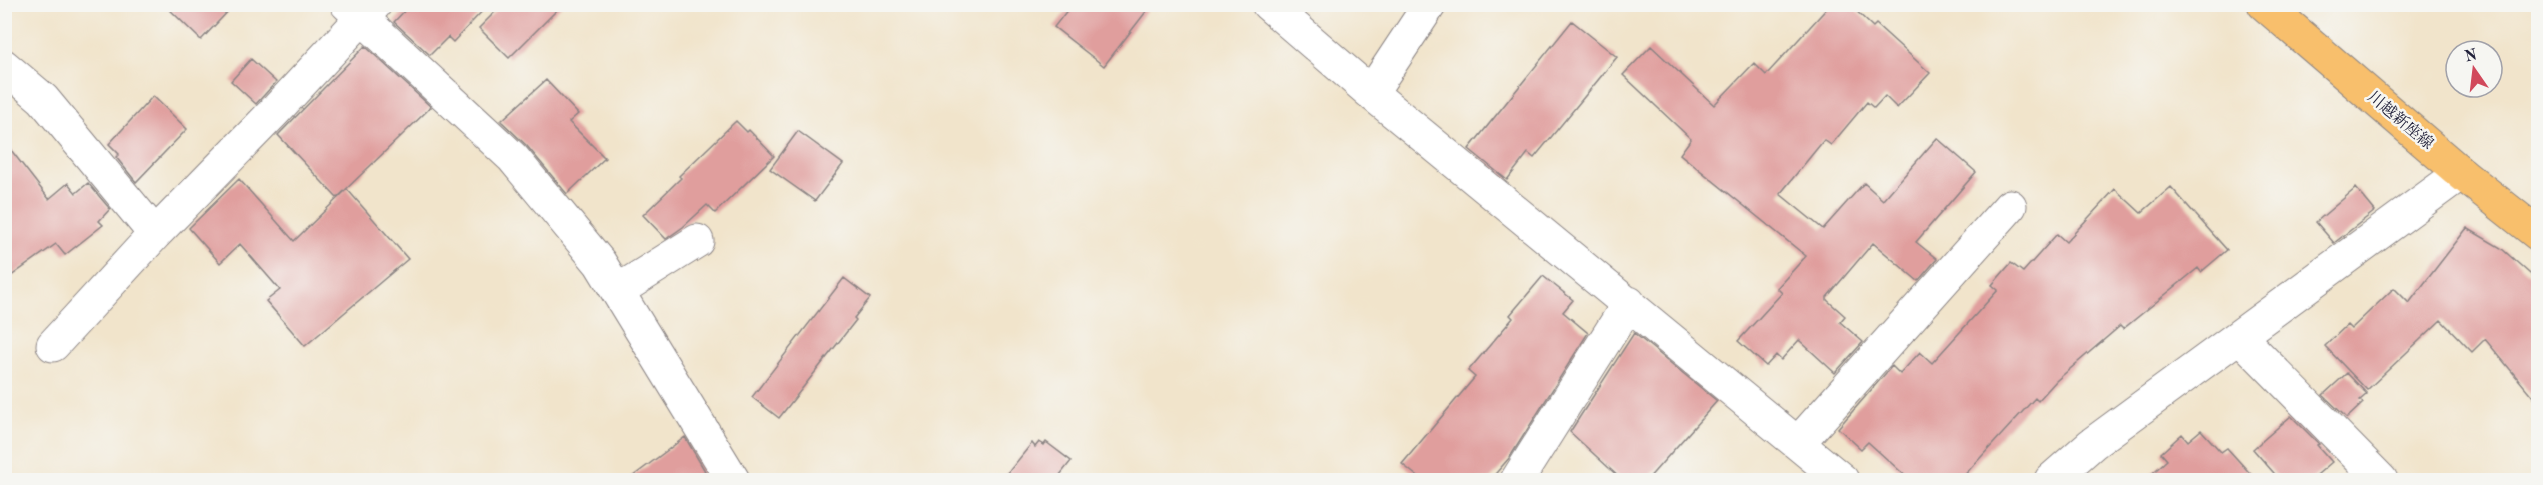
<svg xmlns="http://www.w3.org/2000/svg" width="2543" height="485" font-family="'Old Standard TT','Noto Serif JP',serif">
	<rect width="100%" height="100%" fill="#f6f6f2"/>
	<filter id="ink" filterUnits="userSpaceOnUse"><feTurbulence type="fractalNoise" baseFrequency=".0167" numOctaves="2"/><feDisplacementMap in="SourceGraphic" scale="12" xChannelSelector="R" yChannelSelector="G"/><feConvolveMatrix kernelMatrix="1 2 1 2 8 2 1 2 1" color-interpolation-filters="sRGB"/></filter>
	<filter id="wash" filterUnits="userSpaceOnUse"><feTurbulence type="fractalNoise" baseFrequency=".008" numOctaves="4" result="noise"/><feDisplacementMap in="SourceGraphic" scale="24" xChannelSelector="R" yChannelSelector="G"/><feGaussianBlur stdDeviation="1.35" result="paint"/><feColorMatrix in="noise" values="0 0 0 0 0 0 0 0 0 0 0 0 0 0 0 0 0 1.4 0 .05"/><feComposite in="paint" operator="in"/></filter>
	<g filter="url(#wash)">
		<rect width="100%" height="100%" fill="#f1e4cb"/>
		<g id="blocks">
			<path fill="#e09e9d" d="M164 4H235L201 40Z
				M411 4H489L453 42 448 37 430 55 394 22Z
				M503 4H563L509 58 479 28Z
				M1072 4H1152L1104 66 1054 27Z
				M1831 4H1849L1873 27 1876 24 1930 73 1897 108 1885 96 1874 108 1867 102 1831 145 1824 140 1780 194 1823 229 1864 183 1883 200 1937 138 1976 172 1916 242 1937 259 1918 281 1873 243 1827 297V300L1845 316 1840 322 1863 342 1835 373 1799 340 1781 360 1776 355 1766 366 1738 341 1782 293 1777 288 1806 256 1680 154 1691 139 1623 75 1651 46 1714 105 1754 63 1766 75Z
				M1572 21 1617 57 1534 158 1528 153 1507 180 1469 149Z
				M365 46 431 107 337 198 278 135Z
				M251 59 276 82 256 104 231 81Z
				M546 80 578 114 569 122 605 158 567 194 527 146 501 121Z
				M153 96 187 129 136 182 116 157 119 154 109 144Z
				M736 121 747 132 749 130 774 156 715 213 707 205 683 227 666 239 643 215 681 178 679 176Z
				M798 131 843 164 815 201 770 169Z
				M4 141 49 199 68 183 76 193 88 183 110 209 99 221 103 225 65 255 56 244 4 281Z
				M239 179 294 241 347 189 408 259 305 346 266 301 280 290 240 244 220 263 189 228Z
				M2171 187 2227 250 2201 272 2198 268 2123 329 2120 326 2056 381 2038 401 2035 398 1960 480H1910L1868 442 1861 449 1838 428 1892 366 1900 374 1920 352 1932 363 1998 290 1992 285 2011 263 2023 272 2057 234 2066 242 2115 189 2141 213Z
				M2356 188 2375 211 2334 243 2316 222Z
				M2467 228 2501 248 2538 281V403L2485 339 2472 352 2441 320 2367 390 2325 346 2347 325 2351 329 2394 288 2409 303Z
				M1543 276 1573 300 1563 312 1588 333 1510 457 1490 480H1422L1402 464 1475 377 1468 371 1513 318 1510 315Z
				M844 278 870 298 854 318 856 320 779 418 752 397Z
				M1634 333 1717 401 1647 480H1622L1570 432Z
				M2347 373 2367 394 2360 400 2363 403 2347 418 2323 395Z
				M2291 416 2319 444 2317 445 2332 462 2311 480H2280L2253 449Z
				M2201 430 2221 452 2227 448 2256 480H2145L2167 460 2161 453 2182 434 2188 441Z
				M685 437 705 471 693 480H628Z
				M1039 442 1044 445 1046 442 1071 461 1056 480H1002L1032 443 1035 447Z"/>
		</g>
	</g>
	<g filter="url(#ink)">
		<use href="#blocks" fill-opacity="0" stroke="#8a8383" stroke-width="1.5"/>
		<g fill="none" stroke-linecap="round" stroke-linejoin="round">
			<defs>
				<path id="minor" d="M347 4 513 158 600 263 733 480
					M1268 4 1371 93 1842 480
					M4 66 43 99 155 234
					M1371 93 1430 4
					M619 290 697 241
					M2240 337 2381 480
					M53 345 155 234 275 111 375 4
					M1798 443 2010 206
					M1517 480 1629 303
					M2051 480 2092 444 2461 173"/>
				<path id="major" d="M2264 4 2461 173 2538 234"/>
			</defs>
			<use href="#minor" stroke="#8a8383" stroke-width="35"/>
			<use href="#major" stroke="#8a8383" stroke-width="35"/>
			<use href="#minor" stroke="#fff" stroke-width="33"/>
			<use href="#major" stroke="#f8bf6c" stroke-width="33"/>
		</g>
	</g>
	<g text-anchor="middle" dominant-baseline="central" stroke-width="5" stroke-linejoin="round" paint-order="stroke">
		<g font-size="16" fill="#22223b" stroke="#f6f6f2">
			<text transform="translate(2400 121) rotate(40)">川越新座線</text>
		</g>
	</g>
	<rect width="2543" height="485" fill="none" stroke="#f6f6f2" stroke-width="24"/>
	<g transform="translate(2474 69) rotate(346)"><circle r="28" fill="#f6f6f2" stroke="#a1a1a9" stroke-width="1.5"/>
	<path d="M0-4.5L10 22L0 15L-10 22Z" fill="#d1495b"/>
	<text y="-9" font-size="16" font-weight="bold" text-anchor="middle" fill="#22223b">N</text>
	</g>
</svg>
